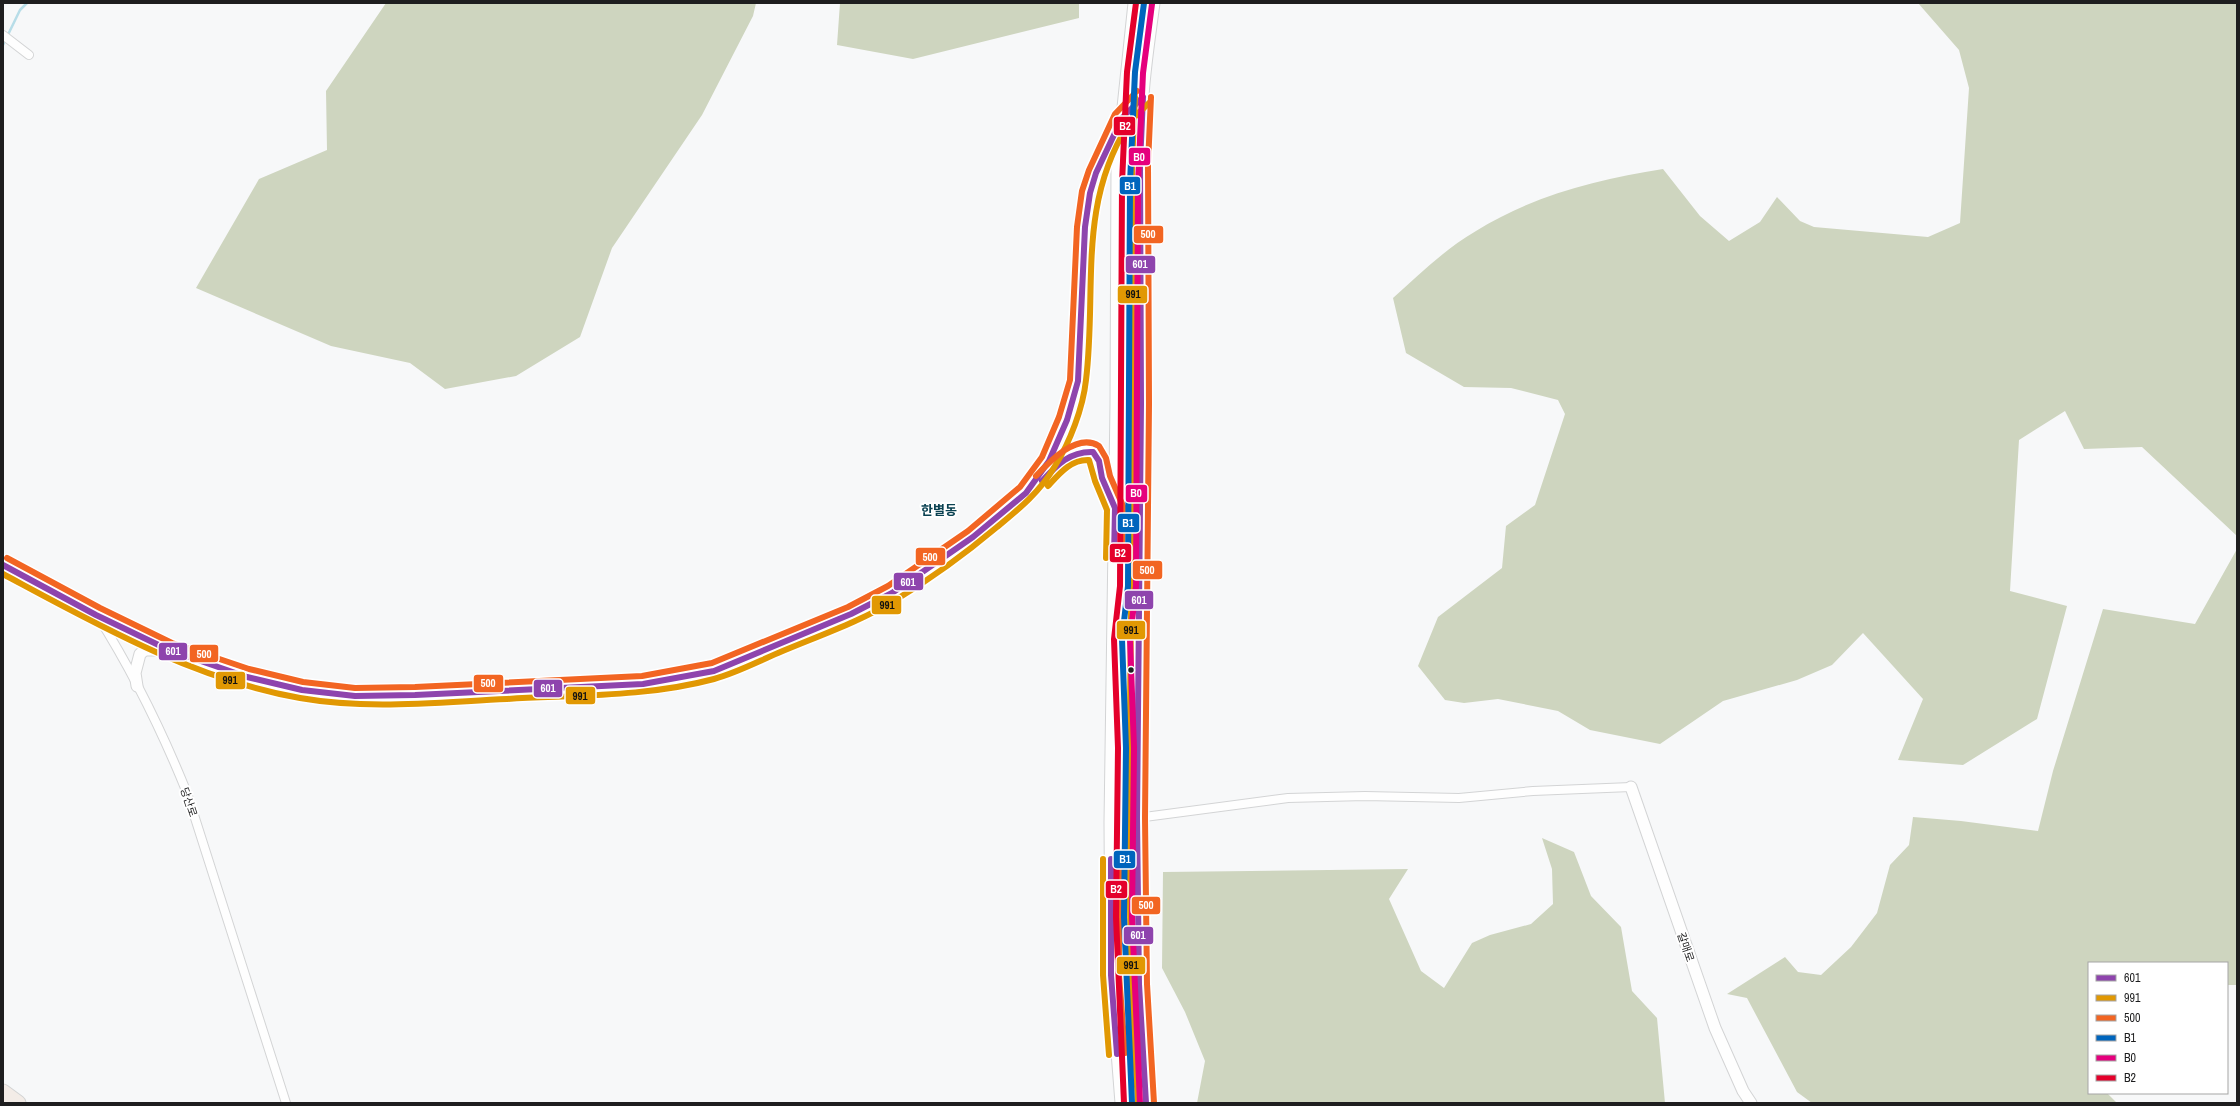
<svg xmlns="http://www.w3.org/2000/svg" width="2240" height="1106" font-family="'Archivo Narrow','Noto Sans KR',sans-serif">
	<rect width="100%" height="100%" fill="#f7f8f9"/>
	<path fill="#ced5bf" d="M386 3H756L753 16 702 115 612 248 580 337 516 376 445 389 410 363 331 346 196 288 259 179 327 150 326 91Z
		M840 3H1079V18L913 59 837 45Z
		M1918 3H2237V536L2142 447 2084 449 2065 411 2019 440 2010 591 2067 606 2037 719 1963 765 1898 760 1923 699 1863 633 1832 665 1797 680 1723 701 1660 744 1590 730 1558 711 1498 699 1464 703 1445 700 1418 666 1438 617 1502 568 1506 526 1535 505 1565 414 1558 400 1511 388 1464 387 1406 353 1393 298C1420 274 1445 249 1476 231 1532 196 1598 179 1663 169L1700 216 1729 241 1760 222 1777 197 1800 221 1814 227 1928 237 1960 223 1969 88 1959 50Z
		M2237 549V985H2227V963H2089V1093H2107L2117 1103H1812L1797 1092 1747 998 1727 994 1785 957 1798 972 1821 975 1851 947 1877 913 1890 865 1909 845 1913 817 1961 821 2038 831 2053 771 2103 609 2195 624Z
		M1542 838 1574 852 1591 896 1621 927 1632 991 1657 1018 1665 1103H1197L1205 1061 1185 1012 1162 968 1163 872 1408 869 1389 899 1421 971 1444 988 1472 943 1490 935 1531 924 1553 904 1552 869Z"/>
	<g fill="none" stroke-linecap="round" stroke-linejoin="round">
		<path stroke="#b7dde8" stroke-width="2.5" d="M3 45 20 10 27 3"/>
		<defs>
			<path id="street" d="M3 35 29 55
				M97 615C133 672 162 731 187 793L286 1103
				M1137 818 1288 798 1365 796 1459 798 1533 791 1631 787"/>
			<path id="secondary" d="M1041 482C1056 466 1069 448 1093 452L1099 461 1102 478 1112 502
				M3 565 96 615 169 650 247 677 302 690 355 696 415 695 643 684 714 671 851 614 892 593 973 537 1026 493 1049 461 1067 420 1078 381 1085 227 1090 193 1096 173 1122 118 1143 97
				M137 686 135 673 140 654 145 650H165
				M1631 787 1715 1028 1743 1091 1751 1103
				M1121 1103 1111 975 1110 822 1116 404 1117 164 1134 3
				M1146 1103C1130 901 1139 697 1140 495 1142 362 1134 229 1143 96 1145 65 1150 34 1154 3"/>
			<path id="highway" d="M3 1092 18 1103"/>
		</defs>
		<use href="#street" stroke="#d3d4d5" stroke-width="10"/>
		<use href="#secondary" stroke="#d3d4d5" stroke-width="13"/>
		<use href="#highway" stroke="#d3d4d4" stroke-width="17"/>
		<use href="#street" stroke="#fefefe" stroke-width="8"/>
		<use href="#secondary" stroke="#fefefe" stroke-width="11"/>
		<use href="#highway" stroke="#f3ece7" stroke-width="15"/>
		<defs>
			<path id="bus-1" d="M1143 97 1140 164 1141 404 1137 818 1139 984 1146 1103
				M1042 481C1057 465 1070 451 1093 452L1099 461 1102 478 1115 508 1114 558
				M3 565 96 615 169 650 247 677 302 690 355 696 415 695 643 684 714 671 851 614 892 593 973 537 1026 493 1049 461 1067 420 1078 381 1085 227 1090 193 1096 173 1122 118 1143 97
				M1111 859V975L1117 1054"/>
			<path id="bus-2" d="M1135 97 1132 164 1133 404 1129 818 1131 984 1138 1103
				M1048 486C1059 474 1071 459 1089 460L1095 481 1107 510 1106 558
				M3 574C98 625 193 679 300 698 368 710 439 702 507 699 576 695 647 697 714 679 736 673 757 662 778 653 818 636 860 622 897 599 932 578 966 553 997 527 1019 509 1040 492 1055 466 1070 442 1083 408 1086 380 1097 291 1077 206 1128 125 1133 117 1142 110 1149 103
				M1103 859V975L1109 1055"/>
			<path id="bus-3" d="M1151 97 1148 164 1149 404 1145 818 1147 984 1154 1103
				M1036 476C1049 462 1077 432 1099 446L1106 458 1110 476 1123 506 1122 558
				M7 558 100 608 172 643 249 669 303 682 355 688 415 687 642 676 712 663 848 607 888 586 968 531 1020 487 1042 457 1059 417 1070 380 1077 227 1082 191 1089 170 1115 114 1137 91
				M1119 859V975L1125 1053"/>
			<path id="bus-4" d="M1132 1103 1124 917 1126 748 1122 639 1128 586 1130 183 1135 72 1144 3"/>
			<path id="bus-5" d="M1140 1103 1132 917 1134 748 1130 639 1136 586 1138 183 1143 73 1152 4"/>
			<path id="bus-6" d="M1124 1103 1116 917 1118 748 1114 639 1120 586 1122 183 1127 72 1136 3"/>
		</defs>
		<use href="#bus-1" stroke="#fff" stroke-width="9"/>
		<use href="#bus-2" stroke="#fff" stroke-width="9"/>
		<use href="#bus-3" stroke="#fff" stroke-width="9"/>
		<use href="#bus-4" stroke="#fff" stroke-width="9"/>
		<use href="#bus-5" stroke="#fff" stroke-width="9"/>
		<use href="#bus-6" stroke="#fff" stroke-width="9"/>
		<use href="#bus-1" stroke="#8e44ad" stroke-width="6"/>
		<use href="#bus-2" stroke="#e19803" stroke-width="6"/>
		<use href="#bus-3" stroke="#f26522" stroke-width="6"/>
		<use href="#bus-4" stroke="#0065bd" stroke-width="6"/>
		<use href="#bus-5" stroke="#e5007d" stroke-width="6"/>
		<use href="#bus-6" stroke="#e4002b" stroke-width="6"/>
	</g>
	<circle fill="#1e1e1f" stroke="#fff" stroke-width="1.5" cx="1131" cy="670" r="3.5"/>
	<g text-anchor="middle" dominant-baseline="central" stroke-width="4" stroke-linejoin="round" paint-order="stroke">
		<g font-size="11" fill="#1e1e1f" stroke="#fff">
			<text transform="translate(189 802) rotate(71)">당산로</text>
			<text transform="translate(1686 947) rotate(71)">갈매로</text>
		</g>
		<g font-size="13" font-weight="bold" fill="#0b4252" stroke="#fff">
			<text x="939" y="510">한별동</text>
		</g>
	</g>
	<g stroke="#fff" stroke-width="1.5">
		<rect x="1113" y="116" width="23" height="20" rx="4" fill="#e4002b"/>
		<rect x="1128" y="147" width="23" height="19" rx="4" fill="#e5007d"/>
		<rect x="1119" y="176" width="22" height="19" rx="4" fill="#0065bd"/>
		<rect x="1133" y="225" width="31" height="19" rx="4" fill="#f26522"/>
		<rect x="1125" y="255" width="31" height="19" rx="4" fill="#8e44ad"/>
		<rect x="1117" y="285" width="31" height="19" rx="4" fill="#e19803"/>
		<rect x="1125" y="484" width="23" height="19" rx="4" fill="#e5007d"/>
		<rect x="1117" y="513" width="23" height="20" rx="4" fill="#0065bd"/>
		<rect x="1109" y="543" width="23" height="20" rx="4" fill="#e4002b"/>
		<rect x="915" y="547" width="31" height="19" rx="4" fill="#f26522"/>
		<rect x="1132" y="560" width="31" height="20" rx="4" fill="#f26522"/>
		<rect x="893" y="572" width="31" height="19" rx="4" fill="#8e44ad"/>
		<rect x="1124" y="590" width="30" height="20" rx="4" fill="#8e44ad"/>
		<rect x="871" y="595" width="31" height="20" rx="4" fill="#e19803"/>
		<rect x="1116" y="620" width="30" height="20" rx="4" fill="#e19803"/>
		<rect x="158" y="642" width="30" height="19" rx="4" fill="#8e44ad"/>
		<rect x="189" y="644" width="30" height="19" rx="4" fill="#f26522"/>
		<rect x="215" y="671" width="31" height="19" rx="4" fill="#e19803"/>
		<rect x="473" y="674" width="31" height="19" rx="4" fill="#f26522"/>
		<rect x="533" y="679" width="30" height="19" rx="4" fill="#8e44ad"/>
		<rect x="565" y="686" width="31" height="19" rx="4" fill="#e19803"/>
		<rect x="1113" y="850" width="23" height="19" rx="4" fill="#0065bd"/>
		<rect x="1105" y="880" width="23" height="19" rx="4" fill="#e4002b"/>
		<rect x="1131" y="896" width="30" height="19" rx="4" fill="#f26522"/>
		<rect x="1123" y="926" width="31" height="19" rx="4" fill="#8e44ad"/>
		<rect x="1116" y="956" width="30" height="19" rx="4" fill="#e19803"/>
	</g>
	<g font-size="11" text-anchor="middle" font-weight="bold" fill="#fff">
		<text x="1125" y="130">B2</text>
		<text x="1139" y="161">B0</text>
		<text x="1130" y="190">B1</text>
		<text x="1148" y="238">500</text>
		<text x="1140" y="268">601</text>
		<text x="1136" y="497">B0</text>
		<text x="1128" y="527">B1</text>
		<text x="1120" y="557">B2</text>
		<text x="930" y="561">500</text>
		<text x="1147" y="574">500</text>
		<text x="908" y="586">601</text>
		<text x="1139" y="604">601</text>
		<text x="173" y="655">601</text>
		<text x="204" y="658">500</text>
		<text x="488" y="687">500</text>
		<text x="548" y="692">601</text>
		<text x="1125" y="863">B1</text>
		<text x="1116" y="893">B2</text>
		<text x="1146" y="909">500</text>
		<text x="1138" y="939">601</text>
	</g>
	<g font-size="11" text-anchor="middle" font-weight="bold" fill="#111">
		<text x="1133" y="298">991</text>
		<text x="887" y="609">991</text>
		<text x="1131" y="634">991</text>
		<text x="230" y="684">991</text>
		<text x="580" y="700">991</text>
		<text x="1131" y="969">991</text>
	</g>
	<rect width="2240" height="1106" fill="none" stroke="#1e1e1f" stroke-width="8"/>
	<rect x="2088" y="962" width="140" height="132" fill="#ffffff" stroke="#a5a5a5"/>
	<rect x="2096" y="975" width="20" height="6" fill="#8e44ad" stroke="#a5a5a5"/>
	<text x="2124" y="982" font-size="12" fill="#1e1e1f">601</text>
	<rect x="2096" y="995" width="20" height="6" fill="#e19803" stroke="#a5a5a5"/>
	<text x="2124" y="1002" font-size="12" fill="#1e1e1f">991</text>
	<rect x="2096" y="1015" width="20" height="6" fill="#f26522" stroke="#a5a5a5"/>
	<text x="2124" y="1022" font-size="12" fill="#1e1e1f">500</text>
	<rect x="2096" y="1035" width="20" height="6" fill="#0065bd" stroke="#a5a5a5"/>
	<text x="2124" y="1042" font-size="12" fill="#1e1e1f">B1</text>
	<rect x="2096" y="1055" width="20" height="6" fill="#e5007d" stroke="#a5a5a5"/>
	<text x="2124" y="1062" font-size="12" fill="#1e1e1f">B0</text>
	<rect x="2096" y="1075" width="20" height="6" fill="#e4002b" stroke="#a5a5a5"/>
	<text x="2124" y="1082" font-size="12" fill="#1e1e1f">B2</text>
</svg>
